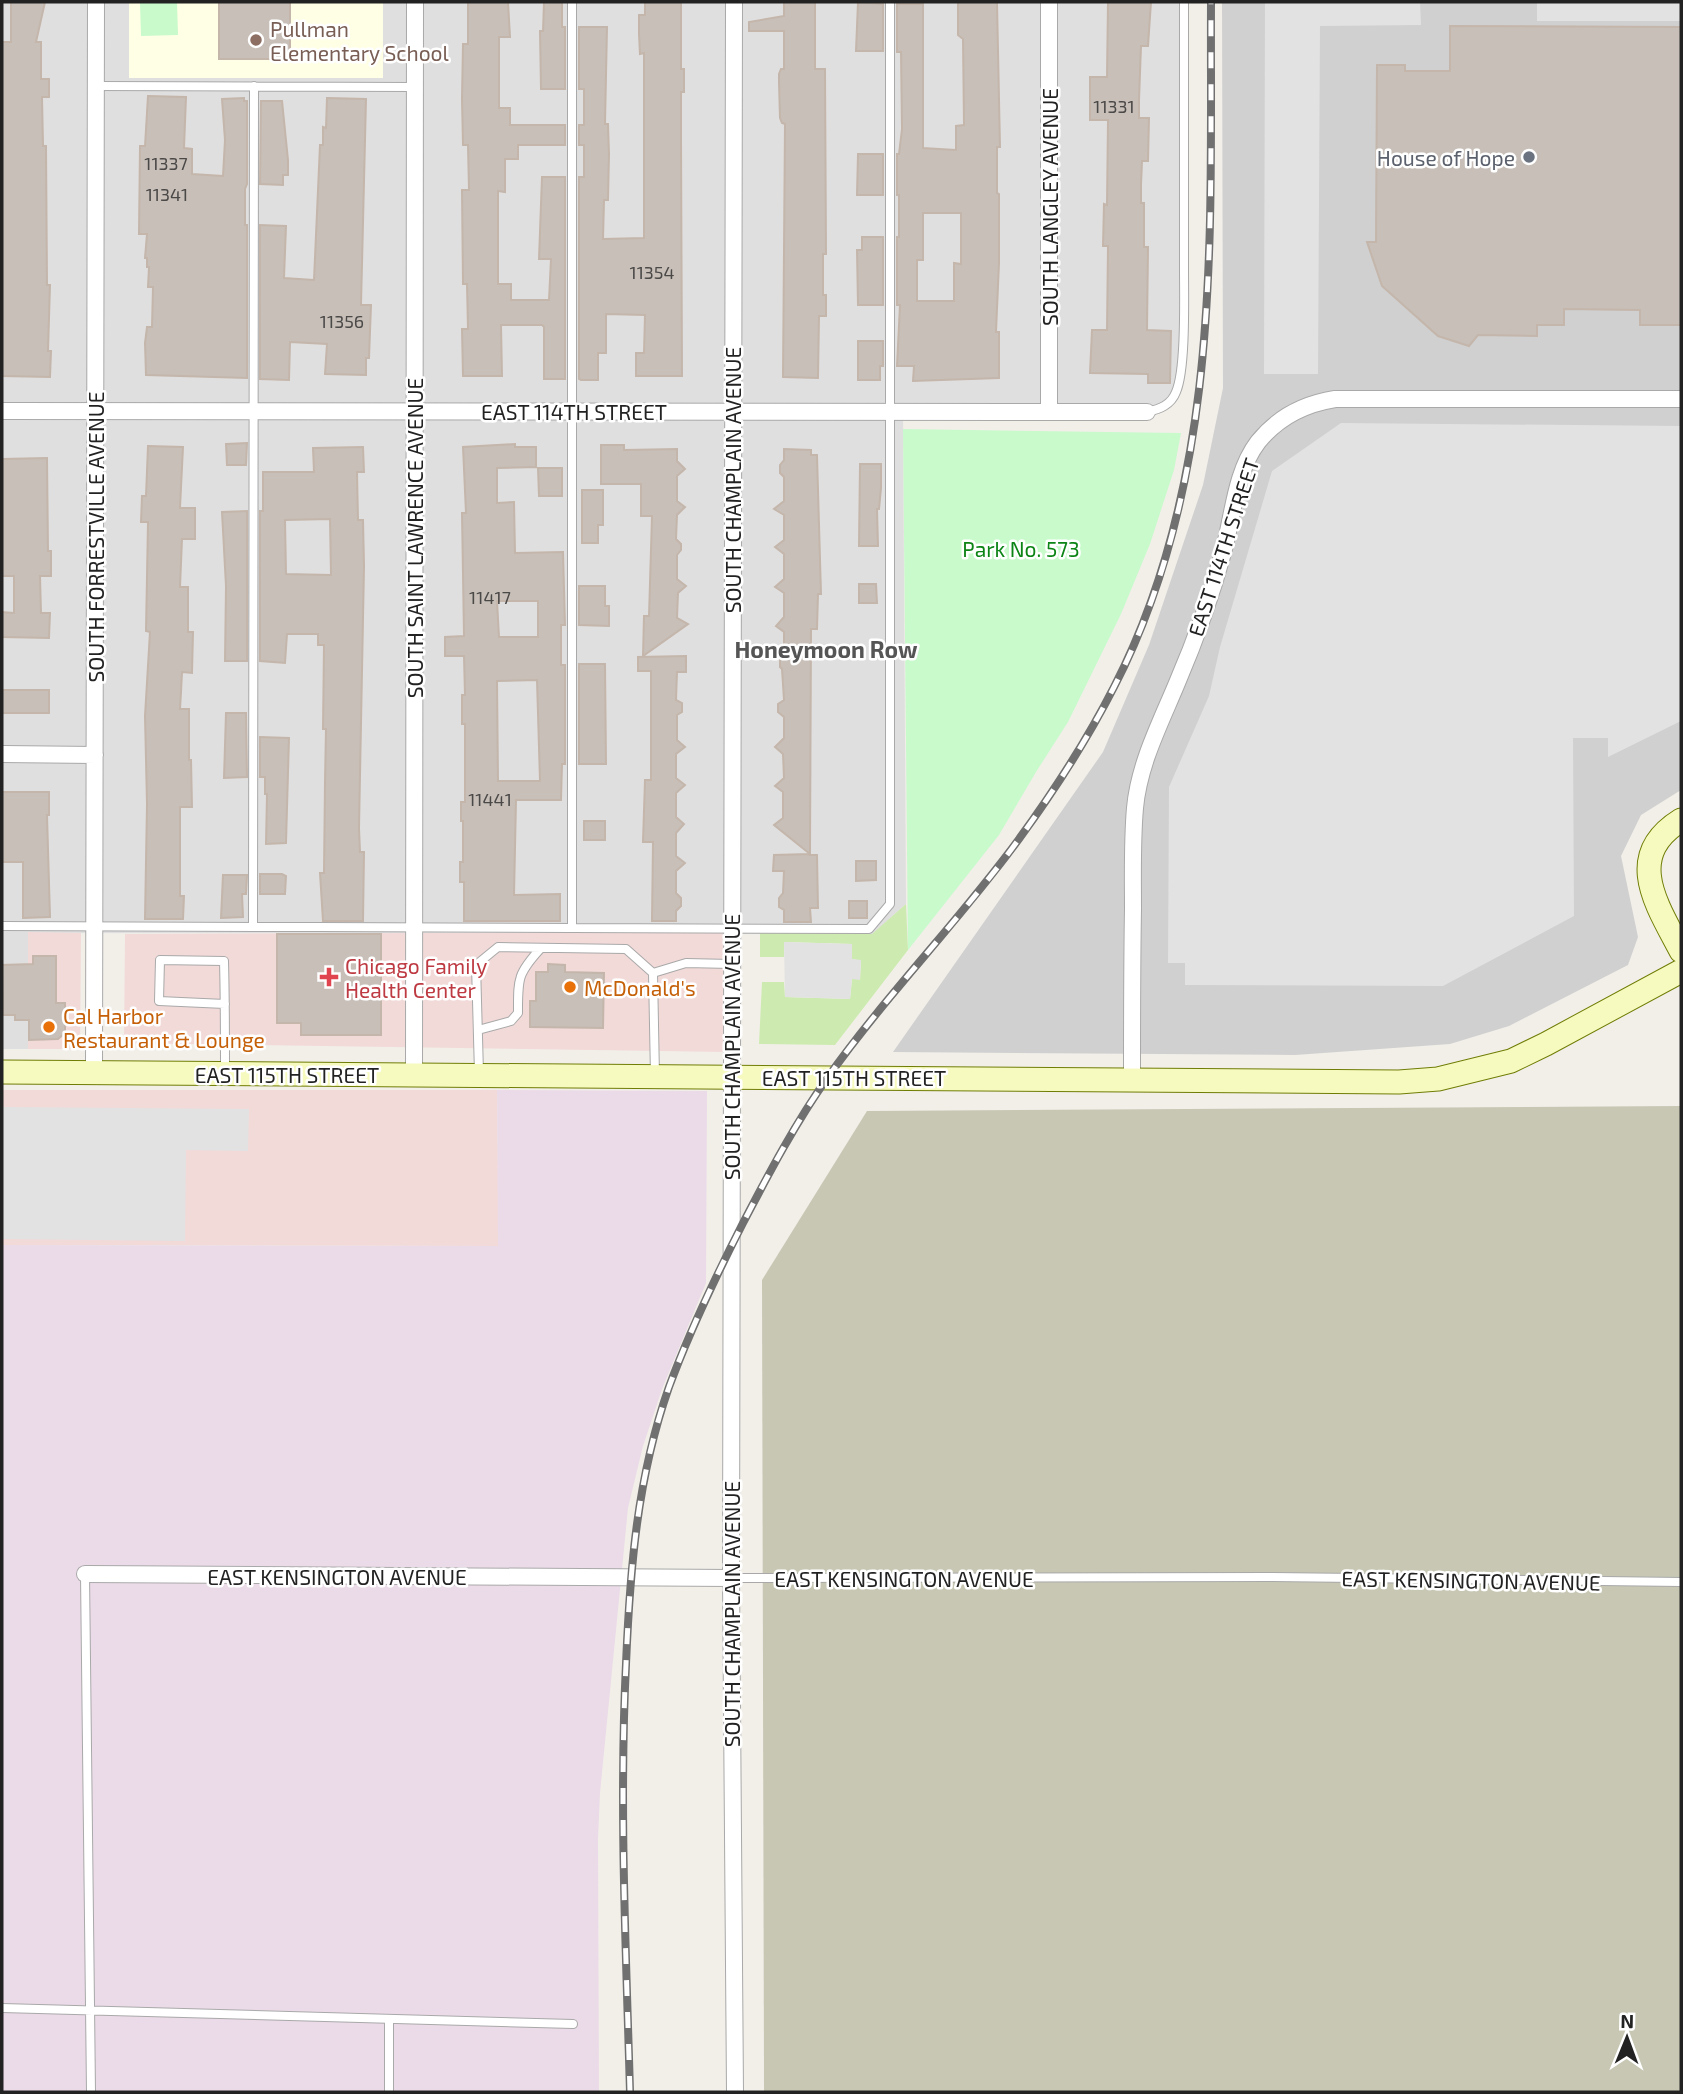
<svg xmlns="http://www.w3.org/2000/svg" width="1683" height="2094" font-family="'Exo 2',sans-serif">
	<rect width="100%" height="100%" fill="#f2efe9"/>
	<path fill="#e0dfdf" d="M2 2H1180L1181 283 1179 360 1175 388 1161 405 1151 409 903 407 906 904 873 934 28 933V1049H2Z"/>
	<path fill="#f2dad9" d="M28 932 81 933 80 1049H28Z
		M726 932 725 1052 124 1043 125 934Z
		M2 1090H497L499 1246 2 1245Z"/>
	<path fill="#ebdbe8" d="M497 1090 707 1091 706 1283 662 1389 643 1446 628 1508 600 1793 598 1839 599 2092H2V1245L498 1246Z"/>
	<path fill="#ffffe5" d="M129 2H383V78H129Z"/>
	<path fill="#d0d0d0" d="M1222 2H1681V790L1641 815 1621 856 1638 937 1628 965 1509 1026 1450 1044 1295 1055 893 1052 1103 752 1149 645 1203 485 1223 388Z"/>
	<path fill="#c7c7b4" d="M1681 1106V2092H764L762 1280 867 1111Z"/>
	<path fill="#cdebb0" d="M906 904 908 950 835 1045 759 1044 762 982H784L785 997 850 999 852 979H860L861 961 852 959V944L784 942V957H760V932L872 934Z"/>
	<path fill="#c8facc" d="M140 2H177L178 35 141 36Z
		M903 429 1181 433 1174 470 1150 544 1121 614 1068 722 1036 772 999 835 908 950Z"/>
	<path fill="#e2e2e2" d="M1265 2H1420L1421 25 1320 26 1318 374H1264Z
		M1537 2H1681V21H1537Z
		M1341 423 1681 426V721L1608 757V738H1573L1574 916 1443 986 1185 985V963H1168L1169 787 1209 696 1220 647 1272 471Z
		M784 942 852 944V959L861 960 860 980 852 979 850 999 785 997Z
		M2 1107 249 1109 248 1151 186 1150 185 1241 2 1239Z"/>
	<path fill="#c7bfb8" stroke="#c4b6ab" stroke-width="2" fill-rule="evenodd" d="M11 2H45L36 42H41V79H49V97H42L43 146H46L47 285H50L48 351H51L50 377 2 376V42H11Z
		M219 2H290V59H219Z
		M468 2H508L510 37H499V108H510V125H565V145H518V159H505V192L498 191V284H511V300H549L551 259H539L542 177H565V379H544V327L542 325H501L502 376H463L462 329H468L467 284H463L462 190H469L468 145H463L462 99 463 44H468Z
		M544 2H562V27H565V89H541L540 31H543Z
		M645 2H681V69H684V92H681V138L682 376H636V353H644L645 315 606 314V353H598V380H581L579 379V177H584V145H579V125H584V89H579V27H607L605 124H608L609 154 608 200H604L603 239 644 238V53L640 54 639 34V15H645Z
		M784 2H815V69H825L826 254H823V295H826V316H819L818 378 783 377 785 124 782 123 780 118 779 82V74L781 69H784V31H749V22L784 16Z
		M858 2 883 4V51H856Z
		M958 2H997L1000 147H997V193L999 194V263L996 332H999V378L913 381 914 366H897L900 305H897V237H899V195H897V154H899L902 129 901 52H897V4H923V148L956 150V126L964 125 963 39 958 35ZM923 213H961V264L954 263V301H917V260H923Z
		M1108 2H1151L1148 46H1141L1139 100V118H1149L1148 161H1142L1141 185V203H1144V247H1148L1147 330 1171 331 1170 383H1148V374L1090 373 1092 330H1107L1108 246H1103L1104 204 1107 205 1108 120H1090V77H1107Z
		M1450 26 1681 27V325H1640V310L1564 309V325H1537V336L1478 335 1469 346 1438 336 1382 286 1367 242H1376L1377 65H1405V71H1450Z
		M148 96 186 97 184 148 192 149V174L223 176 225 140 222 99 244 98V101H247V184L245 189V225H247V378L146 375 145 343 147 327H152L153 287H148L149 267H147V258H145L147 234H139L140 146H145Z
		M327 98 366 99 361 305H371L369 358H366V375L325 374 327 344 290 342 289 380 260 379V225L286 226 284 278 314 280 320 145H323V127L326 128Z
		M261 101H282L288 160V175H283V185L260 184Z
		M858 154H883V195H857Z
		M862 237H883V305H858L857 250H862Z
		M858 341H883V366H880V380H858Z
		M247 443 246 465H227L226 444Z
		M515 444V447H536V467L497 468V503L514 502 515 553 563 552 565 625H561V665H565V764H562L561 800H516L514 895 560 894V921H464V882H460V862H463V821H461V802H465V724H462V695H465L464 656H445V637L464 636 462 513H466L463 447ZM497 601H538V637H499ZM537 680 540 781H498L497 681Z
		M601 445H624V450L677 449V461L685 469 677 476V501L685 507 677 515 676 539 681 544V550L677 555V579L686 586 678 593 677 618 688 624 643 656 644 616H649L652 516H641V484H601Z
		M148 446 183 447 180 508H195V539H182L180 587H188V632H193L192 673 182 672 181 692 180 709H189V760H191L192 807H180V896H184L183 919H145L147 804 145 716 150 632 146 631 148 522H141L142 496H146Z
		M363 447 364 472H357L358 520H363L364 566 359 828 360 852H364L363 921H323L320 873H324L325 782 326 729H323L324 645H318V634H287L285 663 260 661V511H263V472H314L313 448ZM330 519 331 575 286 574 285 520Z
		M784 449 811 450V455H817L821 594H818L817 629H811L810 855H817L818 908H810L811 922H784V910L779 907V898L783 893 784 871H773L774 855 810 854 774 825 783 818V792L775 786 784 778 783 754 775 747 784 738V717L778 712V704L784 700 782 669 780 667V660L784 656V632L776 626 784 617V593L775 587 784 579V554L775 547 784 540V515L774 509 784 501V477L780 473V465L784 460Z
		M47 458 48 551H51V576H40L41 613H50L49 638 2 637V612L14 613V576H2V459Z
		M860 464H881V488L879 509H877L878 546H859Z
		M538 468H562V496H539Z
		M582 490H603V525H598V543H582Z
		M247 511V661H225L226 586 222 512Z
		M859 584H876L877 603H859Z
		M579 586H605V606H609V626L579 625Z
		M686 656V672H677L676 700 682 703V712L677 715V740L685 747 676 754V778L685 785 676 793V817L684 824 676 833V856L685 863 676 871V893L681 898V906L676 911V921H652L653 842H643L645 780H651V671H638V657Z
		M579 664H605L606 764H579Z
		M2 690H49V713H2Z
		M226 713H246L247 777 224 778Z
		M260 737 289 738 286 843 266 844 267 794H265V777H260Z
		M2 792H49V815H47L50 917 23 918V862H2Z
		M584 821H605V840H584Z
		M856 861H876V880L856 881Z
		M260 874H282L286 876 285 894H260Z
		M223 875H247L246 894H242L243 917 221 918Z
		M849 901H867V918H849Z
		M277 934H381V1035H301V1023H277Z
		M33 956H56V1003H65V1033L58 1039 29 1040V1020H15V1015H3L2 965 33 964Z
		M548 964 565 965V972L604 973 603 1028 530 1027V1001H536V972H548Z"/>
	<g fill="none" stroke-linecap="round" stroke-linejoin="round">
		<defs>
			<path id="lane" d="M96 86 415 87
				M1147 412C1160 409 1171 405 1176 392 1186 369 1184 298 1184 270 1184 180 1184 91 1184 2
				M2 926 869 929 890 904V2
				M253 927 254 86
				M572 928V2
				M653 973 686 963 731 964
				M225 1004 159 1001 160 960 224 961C225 997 225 1034 225 1070
				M478 1030 511 1021 518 1013C518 979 517 974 541 948
				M479 1073 476 965 498 947 626 949 653 973 655 1076
				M85 1574 91 2092
				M731 1578 1272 1577 1681 1582
				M2 2008 573 2024
				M389 2019V2092"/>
			<path id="street" d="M734 2 731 1578 735 2092
				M2 411 1147 412
				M1049 412V2
				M2 754 95 755
				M94 1072 96 2
				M414 1075 415 2
				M1132 1079C1132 1023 1132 966 1133 909 1133 876 1132 842 1135 808 1139 764 1160 724 1177 683 1195 641 1211 597 1223 553 1233 517 1235 472 1258 442 1278 417 1304 404 1335 399H1681
				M85 1574 731 1578"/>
			<path id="secondary" d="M1681 820C1623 856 1657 905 1681 951
				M2 1072 1399 1082 1438 1079 1511 1061 1546 1044 1681 971"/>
		</defs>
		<use href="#lane" stroke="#a9a9a9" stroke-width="10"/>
		<use href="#street" stroke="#a9a9a9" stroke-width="18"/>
		<use href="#secondary" stroke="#707d05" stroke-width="25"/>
		<use href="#lane" stroke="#fff" stroke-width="8"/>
		<use href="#street" stroke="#fff" stroke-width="16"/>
		<use href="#secondary" stroke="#f7fabf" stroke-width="23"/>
		<defs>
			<path id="rail" d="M630 2092C626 1949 619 1807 626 1664 630 1569 637 1478 669 1387 690 1330 716 1276 743 1223 769 1173 796 1122 828 1077 887 994 959 921 1019 839 1054 791 1087 740 1114 687 1223 476 1210 232 1211 2"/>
		</defs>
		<use href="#rail" stroke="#707070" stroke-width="8"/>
		<use href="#rail" stroke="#fff" stroke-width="5" stroke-dasharray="16" stroke-linecap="butt"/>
	</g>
	<circle fill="#8d6e63" stroke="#fff" stroke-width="2.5" cx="256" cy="40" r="7"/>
	<circle fill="#6b7280" stroke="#fff" stroke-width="2.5" cx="1529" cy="157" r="7"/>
	<path fill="#e0444e" stroke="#fff" stroke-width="2.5" d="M325.5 966.5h7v7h7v7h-7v7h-7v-7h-7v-7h7z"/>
	<g fill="#e8710a" stroke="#fff" stroke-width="2.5">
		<circle cx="570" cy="987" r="7"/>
		<circle cx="49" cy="1027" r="7"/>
	</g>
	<g text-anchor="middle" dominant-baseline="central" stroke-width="5" stroke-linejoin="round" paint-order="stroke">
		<g font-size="18" fill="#4b4948">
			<text x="1114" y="106">11331</text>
			<text x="166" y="163">11337</text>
			<text x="167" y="194">11341</text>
			<text x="652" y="272">11354</text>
			<text x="342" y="321">11356</text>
			<text x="490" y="597">11417</text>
			<text x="490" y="799">11441</text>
		</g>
		<g font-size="21" fill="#785e54" stroke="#fff" text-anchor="start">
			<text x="270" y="28">Pullman<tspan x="270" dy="24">Elementary School</tspan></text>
		</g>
		<g font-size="21" fill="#5b616d" stroke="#fff" text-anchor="end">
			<text x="1515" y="157">House of Hope</text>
		</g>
		<g font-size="21" fill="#222" stroke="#fff">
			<text transform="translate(1049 207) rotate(-90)">SOUTH LANGLEY AVENUE</text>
			<text x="574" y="411">EAST 114TH STREET</text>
			<text transform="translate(732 480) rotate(-90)">SOUTH CHAMPLAIN AVENUE</text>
			<text transform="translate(95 537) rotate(-90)">SOUTH FORRESTVILLE AVENUE</text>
			<text transform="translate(414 538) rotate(-90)">SOUTH SAINT LAWRENCE AVENUE</text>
			<text transform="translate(1223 547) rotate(-72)">EAST 114TH STREET</text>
			<text transform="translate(731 1047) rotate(-90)">SOUTH CHAMPLAIN AVENUE</text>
			<text x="287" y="1074">EAST 115TH STREET</text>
			<text x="854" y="1077">EAST 115TH STREET</text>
			<text x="337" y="1576">EAST KENSINGTON AVENUE</text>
			<text x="904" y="1578">EAST KENSINGTON AVENUE</text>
			<text transform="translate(1471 1580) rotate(1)">EAST KENSINGTON AVENUE</text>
			<text transform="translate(731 1614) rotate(-90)">SOUTH CHAMPLAIN AVENUE</text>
		</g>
		<g font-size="21" fill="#0c8416" stroke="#fff">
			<text x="1021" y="548">Park No. 573</text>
		</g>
		<g font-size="21" fill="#be3a42" stroke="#fff" text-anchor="start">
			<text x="345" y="965">Chicago Family<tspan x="345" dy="24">Health Center</tspan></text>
		</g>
		<g font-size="21" fill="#c56008" stroke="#fff" text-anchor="start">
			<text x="584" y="987">McDonald's</text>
			<text x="63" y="1015">Cal Harbor<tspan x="63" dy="24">Restaurant &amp; Lounge</tspan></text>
		</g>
		<g font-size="23" font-weight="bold" fill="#555" stroke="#fff">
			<text x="826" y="649">Honeymoon Row</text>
		</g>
	</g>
	<rect width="1683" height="2094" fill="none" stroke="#222222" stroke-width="7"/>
	<g transform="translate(1627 2038) rotate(1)" stroke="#ffffff" stroke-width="5" paint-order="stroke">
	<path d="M0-5L12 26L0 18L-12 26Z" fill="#222222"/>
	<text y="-10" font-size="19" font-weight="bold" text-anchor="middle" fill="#222222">N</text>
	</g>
</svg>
